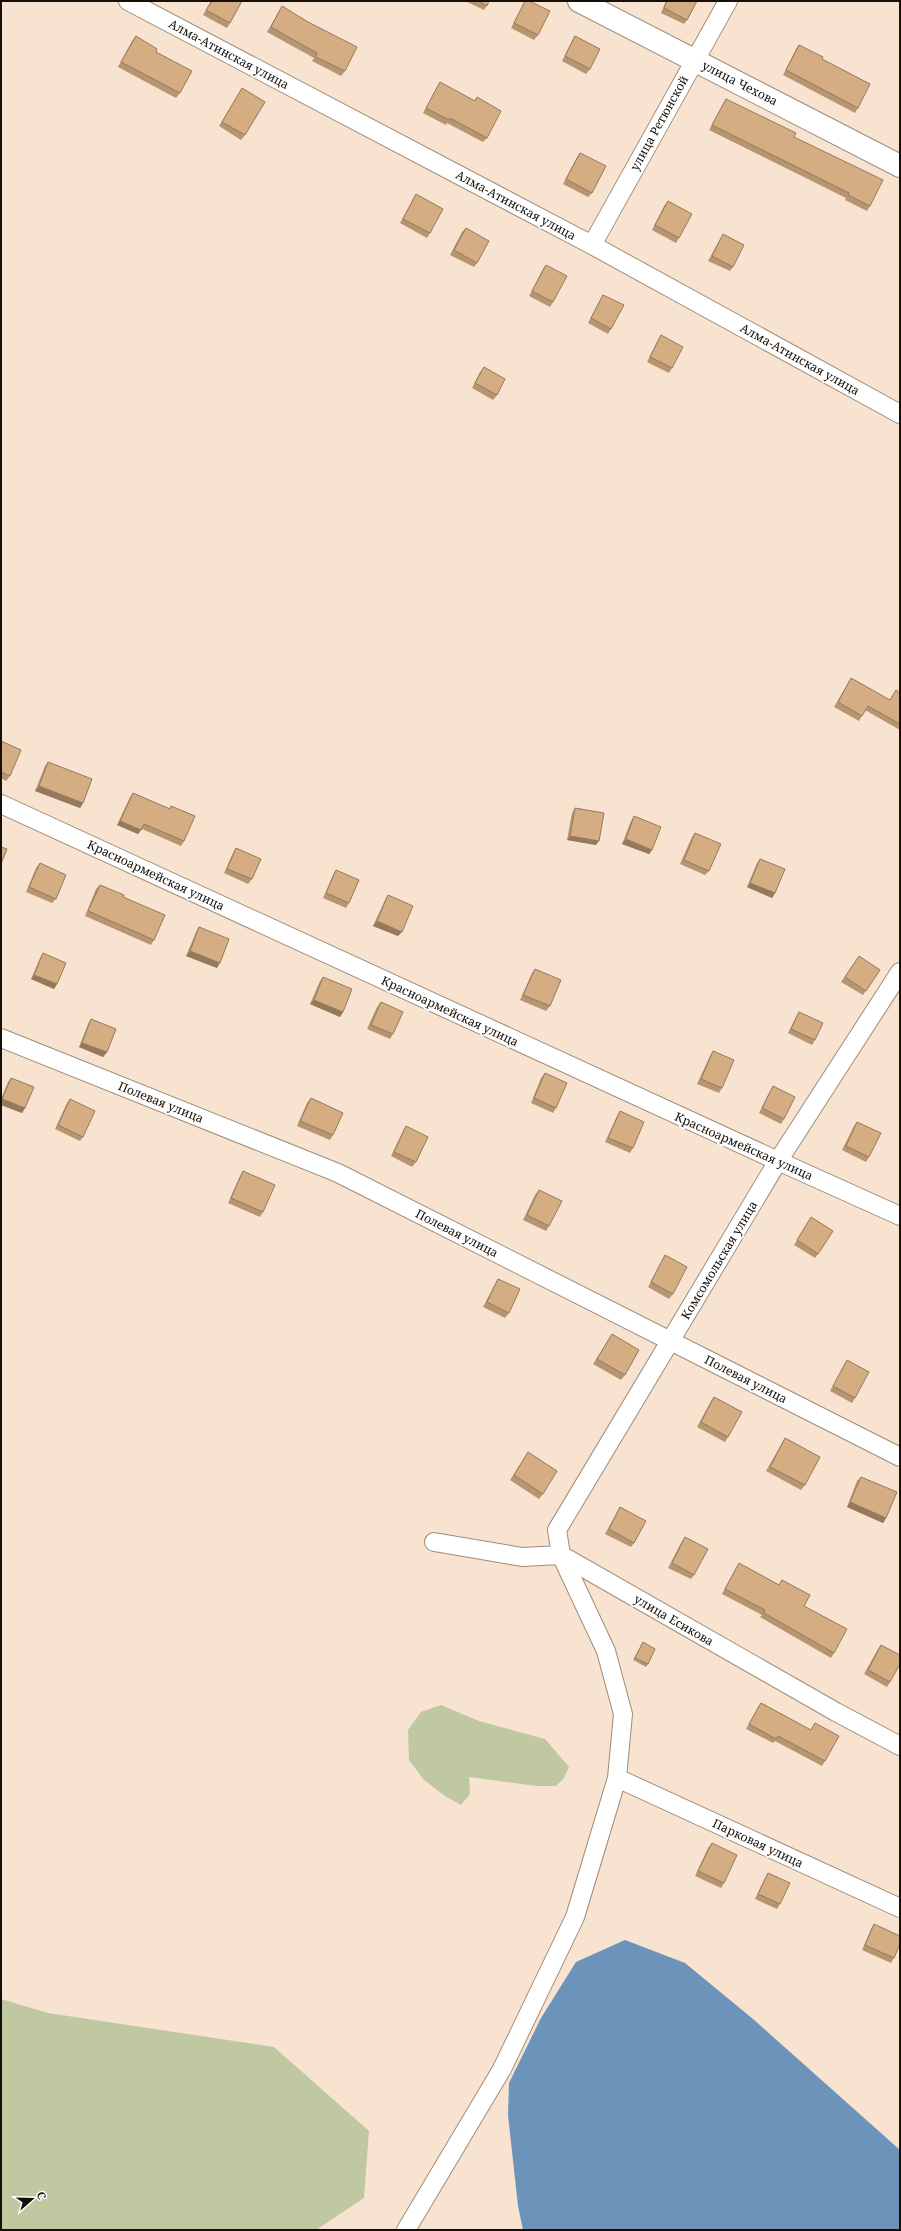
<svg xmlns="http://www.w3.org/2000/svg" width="901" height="2231" font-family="'Noto Serif',serif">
	<rect width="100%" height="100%" fill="#f7e3cf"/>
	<path fill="#bfc8a1" d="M441 1705 479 1721 545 1739 569 1767 564 1778 556 1786H536L469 1777 470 1794 461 1805 445 1796 424 1780 409 1760 408 1730 421 1712Z
		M1 1999 48 2013 274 2047 369 2131 364 2198 316 2230H1Z"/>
	<path fill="#6c93ba" d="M625 1940 685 1963 753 2019 900 2150V2230H523L518 2206 508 2115 509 2083 541 2018 576 1962Z"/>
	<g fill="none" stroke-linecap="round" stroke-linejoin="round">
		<defs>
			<path id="street" d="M128 1 592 245 900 414
				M592 245 728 1
				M1 804 778 1161 900 1216
				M1 1038 338 1173 900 1457
				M434 1542 522 1557 561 1555 836 1712 900 1746
				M617 1778 900 1908
				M406 2230 502 2069 575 1917 617 1778 623 1714 606 1651 561 1555 557 1530 778 1161 900 972"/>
			<path id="secondary" d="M579 1 900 166"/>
		</defs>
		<use href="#street" stroke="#9f8c7a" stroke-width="20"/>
		<use href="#secondary" stroke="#9f8c7a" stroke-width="24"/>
		<use href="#street" stroke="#fff" stroke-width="18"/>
		<use href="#secondary" stroke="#fff" stroke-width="22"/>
	</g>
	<path fill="#b79571" d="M211 1H242L230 23 227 28 203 15Z
		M465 1H489L484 10Z
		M525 1 538 35 534 40 511 28Z
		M666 1H697L687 20 684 24 661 13Z
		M282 6 308 22 345 71 341 76 312 61 314 58 267 32Z
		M136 36 156 52 180 93 176 98 118 67 132 41Z
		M575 36 590 69 586 74 562 61 572 41Z
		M799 45 822 59 858 108 855 113 783 75 796 49Z
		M440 82 474 101 477 97 487 138 483 142 447 123 446 125 423 113 437 87Z
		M242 88 245 135 241 140 219 126Z
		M726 99 794 137 870 206 867 211 845 200 846 198 709 130 723 104Z
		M580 153 592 193 588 197 563 184 577 157Z
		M416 194 430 233 427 238 400 223 413 199Z
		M668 201 679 238 676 243 652 230 664 206Z
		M466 228 477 263 474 267 450 255 462 232Z
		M723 234 733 267 730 271 708 261 720 239Z
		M546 265 553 302 550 307 529 296 543 269Z
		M603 295 611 329 608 334 588 323 600 300Z
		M661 335 672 368 669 373 647 362 658 340Z
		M484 367 497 395 493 400 472 388 480 372Z
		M851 678 890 700 896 690 900 693V730L865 710 859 721 834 707Z
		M1 741 10 776 6 781 1 778Z
		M48 762 83 803 80 808 35 791 45 766Z
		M133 793 169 809 171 806 184 841 181 846 142 829 138 834 117 825 130 797Z
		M575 808 596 845 567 840 572 813Z
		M634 816 652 850 649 854 622 844 631 821Z
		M695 833 709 871 705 875 680 864 692 837Z
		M236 848 252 879 248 884 224 873 233 853Z
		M760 859 775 893 772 898 747 887 757 863Z
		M40 863 56 899 52 903 26 892 36 868Z
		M336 870 349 903 346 908 323 898 333 875Z
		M100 885 123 897 154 940 151 945 85 916 96 889Z
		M388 895 398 936 373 926 385 900Z
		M199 927 217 968 186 956 196 932Z
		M43 953 57 984 54 989 31 979 40 958Z
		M859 956 880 970 863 995 841 982Z
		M535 969 550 1006 546 1011 520 1000 532 973Z
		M323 977 343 1012 340 1017 310 1004 320 981Z
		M381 1002 393 1034 390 1039 367 1029 377 1007Z
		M799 1012 815 1040 812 1045 788 1033 796 1017Z
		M91 1019 107 1052 103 1057 79 1047 88 1024Z
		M713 1051 722 1088 719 1093 697 1084 710 1056Z
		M545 1073 556 1108 553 1113 531 1103 541 1078Z
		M11 1078 25 1108 22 1113 1 1105V1099L8 1082Z
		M773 1086 784 1119 781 1124 759 1113 770 1091Z
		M311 1098 333 1135 330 1140 297 1126 307 1103Z
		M70 1099 83 1137 80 1141 55 1129 67 1103Z
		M620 1111 633 1148 630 1153 605 1142 617 1116Z
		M857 1122 869 1157 866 1162 842 1150 854 1126Z
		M406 1126 416 1162 412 1167 391 1156 403 1131Z
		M243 1171 263 1212 260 1217 228 1203 240 1176Z
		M539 1190 549 1226 546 1231 523 1220 535 1195Z
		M811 1217 818 1254 815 1258 794 1245Z
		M665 1255 673 1294 669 1299 648 1287 662 1260Z
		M498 1279 509 1313 505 1318 483 1307 495 1284Z
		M612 1334 625 1375 621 1380 593 1364Z
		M847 1360 855 1398 852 1403 830 1391 844 1365Z
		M714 1397 728 1437 725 1442 697 1427 711 1401Z
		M785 1438 805 1485 801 1490 766 1471 782 1443Z
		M525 1457 543 1494 539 1499 510 1480Z
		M861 1477 886 1518 883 1523 847 1507 857 1481Z
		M620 1507 634 1543 631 1547 605 1534 617 1512Z
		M685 1537 694 1575 691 1579 668 1568 682 1541Z
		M739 1563 779 1585 782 1580 804 1606 834 1653 831 1658 760 1617 762 1615 722 1594 736 1568Z
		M643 1642 648 1664 646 1667 633 1660Z
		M881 1645 890 1682 887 1687 864 1674 878 1649Z
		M761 1703 811 1730 815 1723 825 1761 822 1766 775 1741 773 1743 746 1729 758 1707Z
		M712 1843 724 1883 721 1888 695 1876 708 1848Z
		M768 1873 780 1904 777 1909 755 1899 765 1878Z
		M874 1924 894 1958 891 1963 862 1950 871 1929Z"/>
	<path fill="#95795c" d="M39 786 83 803 80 808 35 791Z
		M120 821 141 830 138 834 117 825Z
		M570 836 599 841 596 845 567 840Z
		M626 839 652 850 649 854 622 844Z
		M750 883 775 893 772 898 747 887Z
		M377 921 402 932 398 936 373 926Z
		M190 951 220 963 217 968 186 956Z
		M34 975 57 984 54 989 31 979Z
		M314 1000 343 1012 340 1017 310 1004Z
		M82 1043 107 1052 103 1057 79 1047Z
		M2 1099 25 1108 22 1113 1 1105V1101Z
		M850 1502 886 1518 883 1523 847 1507Z"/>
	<path fill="#d5ad83" stroke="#95795c" d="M212 1H242L230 23 206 10Z
		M478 1H489L487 6Z
		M525 1H529L550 11 538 35 514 23Z
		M667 1H697L687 20 664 8Z
		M282 6 308 22 357 47 345 71 316 57 317 53 271 27Z
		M136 36 157 49 156 52 192 71 180 93 121 62Z
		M575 36 600 49 590 69 565 56Z
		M799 45 823 57 822 59 870 84 858 108 786 70Z
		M440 82 475 101 477 97 501 111 487 138 450 118 449 120 426 108Z
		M242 88 265 102 245 135 222 122Z
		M726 99 796 133 794 137 883 180 870 206 848 195 849 193 712 125Z
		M580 153 606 166 592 193 566 179Z
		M416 194 443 209 430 233 403 219Z
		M668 201 692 214 679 238 655 225Z
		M466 228 489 241 477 263 454 250Z
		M723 234 744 245 733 267 712 256Z
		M546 265 567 276 553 302 532 291Z
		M603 295 624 305 611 329 591 318Z
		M661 335 683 347 672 368 650 357Z
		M484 367 505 379 497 395 475 383Z
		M851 678 890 700 896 690 900 693V724L868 706 862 716 838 702Z
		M1 741 21 750 10 776 1 772Z
		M48 762 92 779 83 803 39 786Z
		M133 793 170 809 171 806 195 816 184 841 144 824 141 830 120 821Z
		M575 808 604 813 599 841 570 836Z
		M634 816 661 827 652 850 626 839Z
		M695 833 721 844 709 871 684 860Z
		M1 847 7 849 1 864Z
		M236 848 261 859 252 879 227 869Z
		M760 859 785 869 775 893 750 883Z
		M40 863 66 875 56 899 29 887Z
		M336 870 359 880 349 903 326 893Z
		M100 885 124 895 123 897 165 915 154 940 88 911Z
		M388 895 413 906 402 932 377 921Z
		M199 927 229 939 220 963 190 951Z
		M43 953 66 963 57 984 34 975Z
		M859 956 880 970 866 991 845 977Z
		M535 969 561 980 550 1006 523 995Z
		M323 977 352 989 343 1012 314 1000Z
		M381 1002 403 1012 393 1034 371 1025Z
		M799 1012 823 1023 815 1040 791 1029Z
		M91 1019 116 1029 107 1052 82 1043Z
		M713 1051 734 1060 722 1088 701 1079Z
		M545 1073 567 1083 556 1108 534 1098Z
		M11 1078 34 1087 25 1108 2 1099Z
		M773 1086 795 1097 784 1119 762 1108Z
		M311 1098 343 1113 333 1135 300 1121Z
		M70 1099 95 1111 83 1137 58 1125Z
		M620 1111 644 1122 633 1148 608 1138Z
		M857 1122 881 1133 869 1157 846 1146Z
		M406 1126 428 1137 416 1162 394 1152Z
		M243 1171 275 1185 263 1212 231 1198Z
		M539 1190 562 1201 549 1226 527 1215Z
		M811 1217 833 1231 818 1254 797 1240Z
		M665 1255 687 1267 673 1294 651 1282Z
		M498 1279 520 1289 509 1313 487 1302Z
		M612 1334 639 1350 625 1375 597 1359Z
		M847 1360 869 1372 855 1398 833 1386Z
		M714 1397 742 1412 728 1437 701 1422Z
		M785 1438 820 1457 805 1485 770 1467Z
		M528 1452 557 1471 543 1494 514 1475Z
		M861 1477 897 1492 886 1518 850 1502Z
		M620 1507 646 1521 634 1543 609 1529Z
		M685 1537 708 1549 694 1575 672 1563Z
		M739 1563 779 1585 782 1580 810 1595 804 1606 847 1629 834 1653 764 1613 765 1610 725 1589Z
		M643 1642 655 1649 648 1664 635 1658Z
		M881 1645 900 1655V1664L890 1682 868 1670Z
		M761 1703 811 1730 815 1723 839 1736 825 1761 778 1736 776 1739 749 1724Z
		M712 1843 737 1855 724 1883 698 1871Z
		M768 1873 790 1883 780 1904 758 1894Z
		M874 1924 900 1936V1944L894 1958 865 1945Z"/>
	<g text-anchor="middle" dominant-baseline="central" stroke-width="4" stroke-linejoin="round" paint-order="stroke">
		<g font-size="12" fill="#150f08" stroke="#fff">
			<text transform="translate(229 54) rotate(28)">Алма-Атинская улица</text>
			<text transform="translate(740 83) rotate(27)">улица Чехова</text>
			<text transform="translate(659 123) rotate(-61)">улица Ретюнской</text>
			<text transform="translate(516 205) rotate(28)">Алма-Атинская улица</text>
			<text transform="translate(800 359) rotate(29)">Алма-Атинская улица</text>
			<text transform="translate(156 875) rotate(25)">Красноармейская улица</text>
			<text transform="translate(450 1011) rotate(25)">Красноармейская улица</text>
			<text transform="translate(161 1102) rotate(22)">Полевая улица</text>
			<text transform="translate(744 1146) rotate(24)">Красноармейская улица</text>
			<text transform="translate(457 1233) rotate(27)">Полевая улица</text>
			<text transform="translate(719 1260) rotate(-59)">Комсомольская улица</text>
			<text transform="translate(746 1379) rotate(27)">Полевая улица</text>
			<text transform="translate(674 1620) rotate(30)">улица Есикова</text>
			<text transform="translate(758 1843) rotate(25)">Парковая улица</text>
		</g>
	</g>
	<rect width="901" height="2231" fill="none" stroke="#150f08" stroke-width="4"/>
	<g transform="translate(32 2199) rotate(70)" stroke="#ffffff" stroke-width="3" paint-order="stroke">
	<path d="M0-3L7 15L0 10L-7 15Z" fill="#150f08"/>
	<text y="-6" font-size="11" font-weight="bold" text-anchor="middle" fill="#150f08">С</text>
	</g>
</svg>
